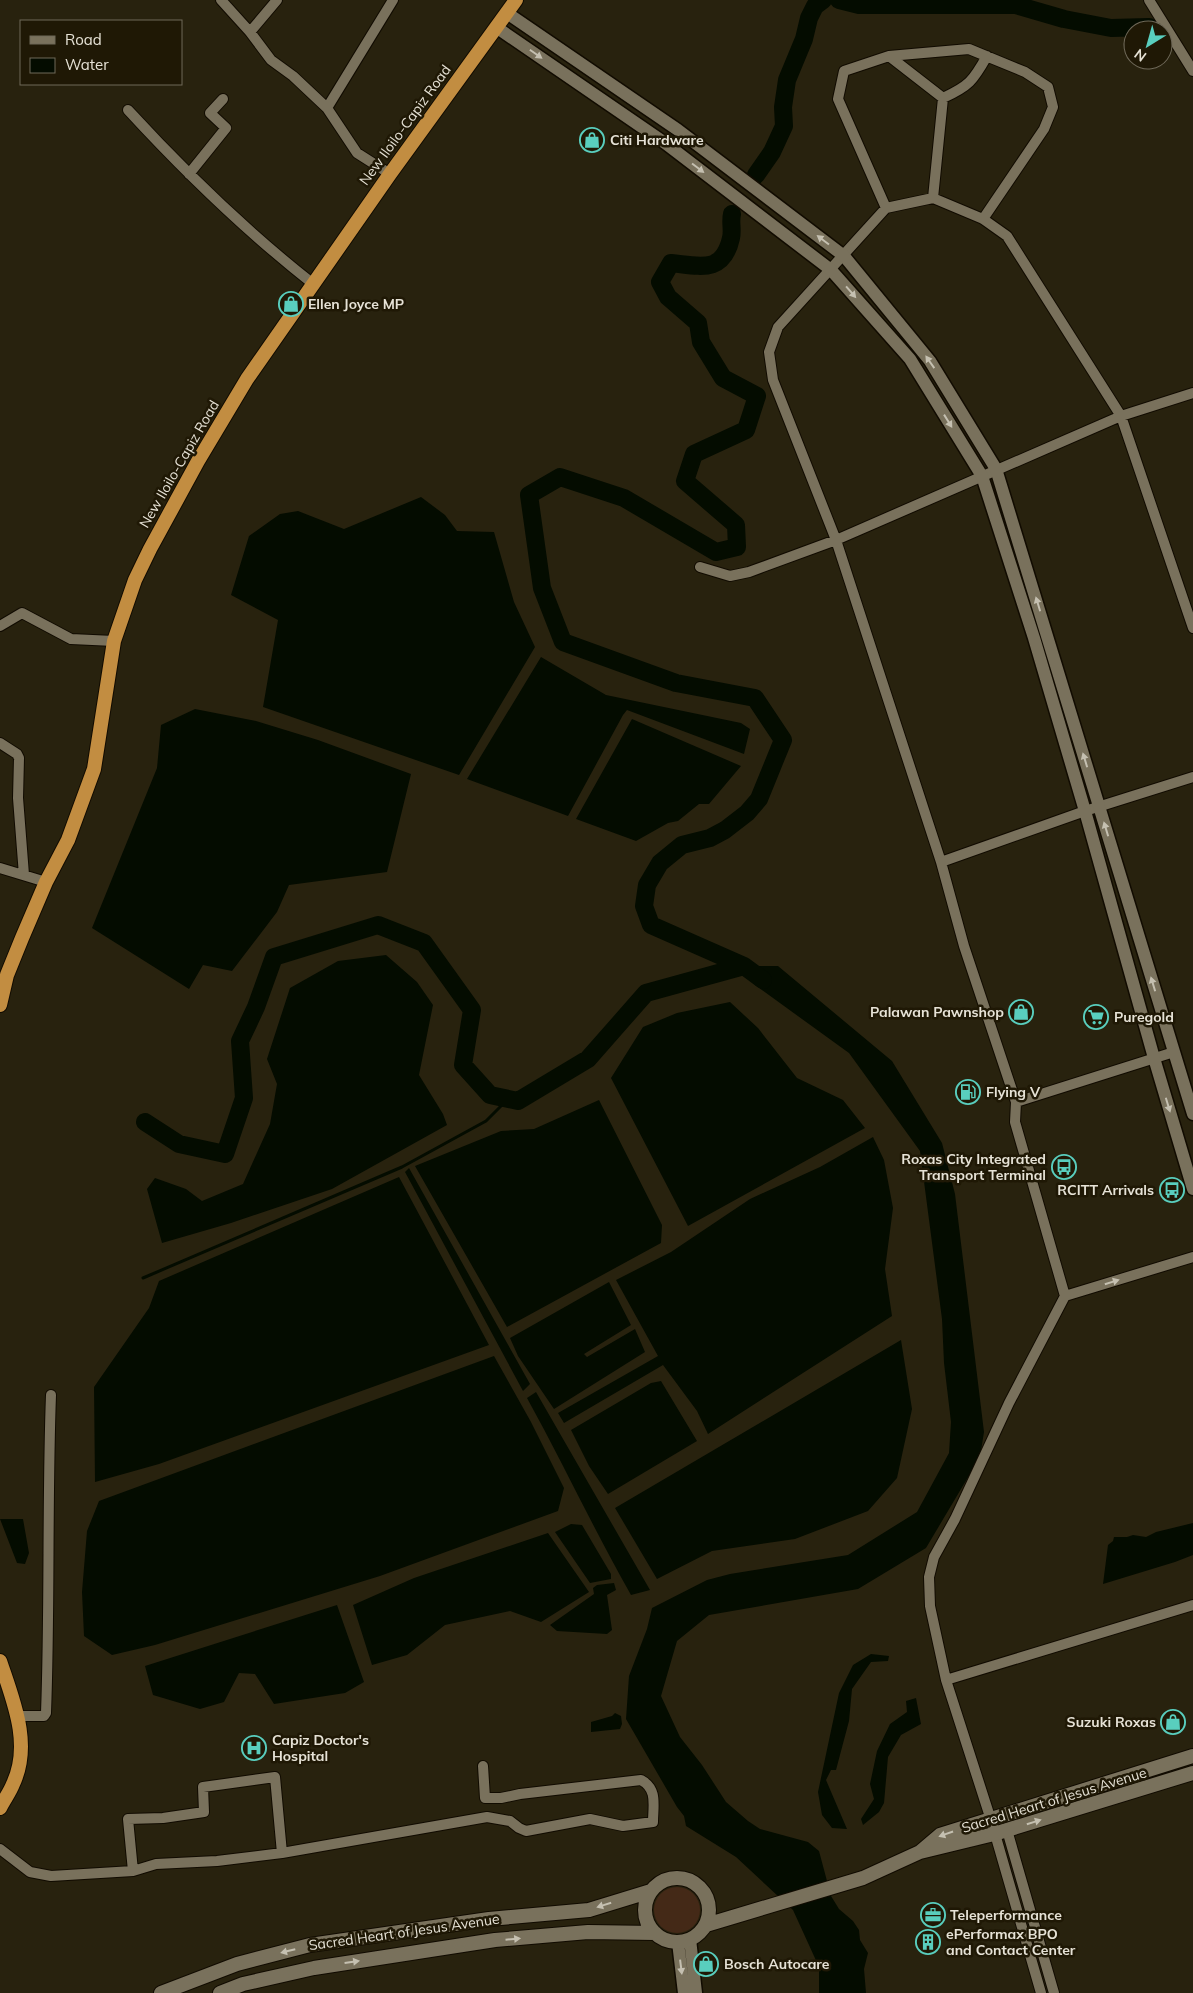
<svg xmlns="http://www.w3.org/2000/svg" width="1193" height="1993" font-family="Mulish,sans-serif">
	<rect width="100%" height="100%" fill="#28220e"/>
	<path fill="#442917" d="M654 1910a23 23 0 1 1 46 0a23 23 0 1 1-46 0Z"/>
	<path fill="#040c00" d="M421 497 445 515 457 531 494 532 514 602 535 647 459 775 263 707 278 620 231 595 249 536 280 514 298 511 344 529Z
		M541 657 606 695 741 723 750 729 744 754 627 710 623 715 568 816 467 779Z
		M195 709 256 721 318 740 411 774 387 872 289 885 277 912 232 971 203 965 189 989 92 928 157 768 161 725Z
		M632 719 741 766 709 804H699L678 821 668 823 636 841 576 819Z
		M386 955 417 982 433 1005 419 1075 443 1114 447 1125 332 1189 231 1223 162 1243 147 1189 155 1178 186 1189 202 1201 243 1184 270 1124 277 1084 267 1059 290 988 338 961Z
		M744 966H778L892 1061 942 1143 955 1194 984 1432 980 1457 926 1548 858 1589 709 1615 677 1641 661 1696 680 1737 702 1765 726 1802 748 1821 760 1829 808 1842 819 1851 831 1896 839 1909 853 1921 859 1930 860 1940 868 1953 864 1969 866 1993H819V1967L793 1910 736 1857 686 1826 684 1816 677 1807 626 1719 629 1676 647 1629 652 1608 707 1580 730 1574 848 1555 917 1512 949 1453 951 1422 944 1363 942 1319 920 1151 849 1053 755 985Z
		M730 1002 758 1028 797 1078 843 1100 865 1128 688 1226 611 1078 643 1027 677 1013Z
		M599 1100 662 1225 661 1243 507 1327 415 1166 501 1131 534 1129Z
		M873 1137 884 1160 893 1208 885 1269 892 1316 708 1434 697 1411 663 1365 564 1423 558 1413 658 1356 616 1280 671 1252 750 1199 820 1167Z
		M409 1168 530 1384 523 1391 405 1172Z
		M399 1177 489 1345 159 1464 95 1482 94 1387 149 1308 159 1281Z
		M609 1282 631 1325 584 1354 587 1357 635 1329 645 1352 554 1409 518 1356 510 1338Z
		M901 1340 912 1409 897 1478 868 1511 795 1539 712 1551 657 1579 615 1508Z
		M494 1356 531 1422 564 1488 558 1511 380 1576 155 1645 112 1655 84 1636 82 1592 87 1531 99 1501Z
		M661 1381 697 1441 608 1494 589 1466 571 1430 651 1383Z
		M536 1392 650 1590 631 1595C594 1530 563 1463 527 1398Z
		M0 1519H23L29 1553 25 1564 17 1563Z
		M1193 1523V1555L1175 1562 1103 1584 1108 1545 1113 1541 1114 1537H1127L1133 1535 1146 1537 1156 1532Z
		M571 1524 582 1525 611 1574V1579L590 1583 555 1532Z
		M548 1533 589 1592 541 1622 510 1611 445 1625 407 1655 372 1665 353 1605 414 1578Z
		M614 1583 616 1590 607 1595 612 1630 607 1634 557 1631 550 1625 594 1594 593 1588 597 1585Z
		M337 1605 364 1682 345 1693 274 1704 255 1674 239 1673 224 1702 200 1709 153 1695 145 1666Z
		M871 1654 889 1656 888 1661 871 1662 852 1689 849 1721 836 1770H831L826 1780 847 1829 832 1828 822 1815 818 1792 839 1693 853 1665Z
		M916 1698 921 1724 901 1735 888 1757 884 1803 879 1812 863 1825 861 1819 874 1799 870 1784 877 1751 890 1724 907 1712 906 1701Z
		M615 1713 621 1716 622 1724 620 1729 591 1732V1722L612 1716Z"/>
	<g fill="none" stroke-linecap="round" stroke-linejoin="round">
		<path stroke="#040c00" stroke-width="3" d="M143 1278 402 1167 486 1121 508 1099"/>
		<path stroke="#040c00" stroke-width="18" d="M839 0 859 5H1016L1064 19 1111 28 1149 27
			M756 175 772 152 784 126 783 107 787 80 804 39 809 18 815 6 823 0
			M732 214C730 222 733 230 731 238 723 274 700 266 671 263L660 282 668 297 698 323 701 342 723 378 757 396 746 430 694 454 685 481 736 525 737 547 716 552 624 498 560 477 529 495 542 588 563 642 676 683 755 698 783 740 759 799 747 813 725 830 710 838 682 845 660 863 647 885 644 906 651 925 744 966 763 980
			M145 1122 179 1144 225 1154 244 1098 240 1041 256 1007 274 957 378 925 424 943 472 1010 463 1065 490 1095 518 1101 588 1059 646 993 744 966"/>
		<defs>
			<path id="minor" d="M221 0 250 32 271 60 293 76 327 108 357 153 390 174
				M1149 0 1193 71
				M250 32 277 0
				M889 56 943 98
				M327 108 393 0
				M128 110C185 172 246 231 312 283
				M189 174 226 128 210 113 223 99
				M933 198 943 98C969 86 973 81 987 56
				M886 208 838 99 844 71 889 56 969 49 1025 72 1048 87 1053 107 1044 129 983 219
				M700 567 730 576 749 572 836 540 1121 416 1193 393
				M0 626 22 613 71 639 114 641
				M0 743 17 754 19 758 18 798 24 875
				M941 862 1085 811 1193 777
				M0 868 46 882
				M1016 1102 1174 1052
				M1065 1296 1015 1122 1016 1102 964 946 941 862 836 540 773 380 769 352 778 327 886 208 933 198 983 219 1007 236 1121 416 1193 628
				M946 1680 1193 1605
				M18 1716H44L46 1713C50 1607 47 1501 51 1395
				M1007 1830 1054 1993
				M0 1849 30 1872 51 1876 133 1871 156 1864 217 1861 282 1853 487 1817 510 1821 519 1828 526 1831 590 1819 623 1826 653 1822C653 1806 658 1789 641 1780L520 1794 501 1798H485L483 1766
				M133 1871 128 1819 163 1818 204 1812 203 1787 275 1777 282 1853
				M1041 1993 991 1820 946 1680 930 1606 929 1577 934 1557 955 1519 1009 1403 1065 1296 1193 1257"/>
			<path id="tertiary" d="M507 13 678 130 844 256 930 361 996 469 1193 1114
				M496 27 665 143 831 270 910 359 982 476 1034 638 1085 811 1154 1058 1193 1189
				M690 1939 696 1993
				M678 1942 684 1993"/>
			<path id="secondary" d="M920 1852 940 1835 1193 1756
				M645 1910a32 32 0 1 1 64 0a32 32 0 1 1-64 0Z
				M706 1925 863 1878 920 1852 994 1834 1193 1773
				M161 1993 237 1964 310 1945 489 1919 589 1910 651 1891
				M220 1993 243 1984 314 1968 495 1940 588 1932 655 1933"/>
			<path id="trunk" d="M0 1005 7 975 22 938 46 882 68 840 94 769 114 641 135 580 150 549 198 461 247 379 390 174 516 0
				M0 1661C13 1700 32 1744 13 1784 10 1792 4 1800 0 1808"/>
		</defs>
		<use href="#minor" stroke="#110b00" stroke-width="12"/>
		<use href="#tertiary" stroke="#110b00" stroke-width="15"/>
		<use href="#secondary" stroke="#110b00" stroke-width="16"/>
		<use href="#trunk" stroke="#110b00" stroke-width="16"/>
		<use href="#minor" stroke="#79715c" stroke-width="10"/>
		<use href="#tertiary" stroke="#79715c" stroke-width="12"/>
		<use href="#secondary" stroke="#79715c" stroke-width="14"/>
		<use href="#trunk" stroke="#c28d41" stroke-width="14"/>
	</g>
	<defs><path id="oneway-solid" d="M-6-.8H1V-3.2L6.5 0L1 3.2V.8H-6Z" transform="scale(1.25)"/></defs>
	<g fill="#c5c0b1">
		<use href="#oneway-solid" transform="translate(536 54) rotate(35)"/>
		<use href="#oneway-solid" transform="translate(698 168) rotate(37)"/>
		<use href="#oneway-solid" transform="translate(823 240) rotate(-143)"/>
		<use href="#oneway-solid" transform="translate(851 292) rotate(49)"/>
		<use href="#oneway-solid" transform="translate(930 362) rotate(-125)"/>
		<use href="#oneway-solid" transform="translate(948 421) rotate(58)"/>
		<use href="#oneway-solid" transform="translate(1038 604) rotate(-107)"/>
		<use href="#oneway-solid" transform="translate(1085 760) rotate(-107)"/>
		<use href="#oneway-solid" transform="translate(1106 829) rotate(-107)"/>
		<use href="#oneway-solid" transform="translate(1153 984) rotate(-107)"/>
		<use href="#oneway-solid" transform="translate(1168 1105) rotate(73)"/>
		<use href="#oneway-solid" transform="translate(1112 1282) rotate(-17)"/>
		<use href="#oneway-solid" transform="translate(1034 1822) rotate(-17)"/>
		<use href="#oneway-solid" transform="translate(946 1834) rotate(161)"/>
		<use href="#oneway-solid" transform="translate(604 1905) rotate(163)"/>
		<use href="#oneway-solid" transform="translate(513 1939) rotate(-5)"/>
		<use href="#oneway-solid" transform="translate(288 1951) rotate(166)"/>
		<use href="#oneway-solid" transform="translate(352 1962) rotate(-8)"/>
		<use href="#oneway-solid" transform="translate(681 1967) rotate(83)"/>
	</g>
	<defs>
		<symbol id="shop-ring" viewBox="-11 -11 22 22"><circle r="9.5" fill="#1f1805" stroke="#59cebe" stroke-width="1.5"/><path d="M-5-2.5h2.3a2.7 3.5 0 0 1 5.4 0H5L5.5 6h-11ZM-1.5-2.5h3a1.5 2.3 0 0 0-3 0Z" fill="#59cebe"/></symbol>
		<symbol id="supermarket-ring" viewBox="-11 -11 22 22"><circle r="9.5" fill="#1f1805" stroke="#59cebe" stroke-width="1.5"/><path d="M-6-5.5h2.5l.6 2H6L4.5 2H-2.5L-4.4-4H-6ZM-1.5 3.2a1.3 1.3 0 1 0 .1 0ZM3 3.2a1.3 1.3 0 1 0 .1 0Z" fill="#59cebe"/></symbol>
		<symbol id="fuel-ring" viewBox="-11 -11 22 22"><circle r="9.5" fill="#1f1805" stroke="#59cebe" stroke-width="1.5"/><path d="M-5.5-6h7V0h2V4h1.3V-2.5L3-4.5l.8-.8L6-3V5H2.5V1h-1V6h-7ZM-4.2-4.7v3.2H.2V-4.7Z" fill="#59cebe"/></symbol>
		<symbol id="bus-ring" viewBox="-11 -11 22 22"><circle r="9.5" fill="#1f1805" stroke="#59cebe" stroke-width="1.5"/><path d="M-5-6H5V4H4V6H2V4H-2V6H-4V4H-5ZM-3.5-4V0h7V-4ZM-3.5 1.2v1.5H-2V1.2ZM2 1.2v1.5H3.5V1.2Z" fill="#59cebe"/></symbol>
		<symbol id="hospital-ring" viewBox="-11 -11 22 22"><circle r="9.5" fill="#1f1805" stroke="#59cebe" stroke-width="1.5"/><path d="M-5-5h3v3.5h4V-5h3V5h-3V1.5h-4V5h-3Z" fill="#59cebe"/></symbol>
		<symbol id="office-ring" viewBox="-11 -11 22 22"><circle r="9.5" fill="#1f1805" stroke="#59cebe" stroke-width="1.5"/><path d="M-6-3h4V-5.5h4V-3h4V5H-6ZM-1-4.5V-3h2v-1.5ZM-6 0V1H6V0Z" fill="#59cebe"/></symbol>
		<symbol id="building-ring" viewBox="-11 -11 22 22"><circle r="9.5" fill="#1f1805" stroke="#59cebe" stroke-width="1.5"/><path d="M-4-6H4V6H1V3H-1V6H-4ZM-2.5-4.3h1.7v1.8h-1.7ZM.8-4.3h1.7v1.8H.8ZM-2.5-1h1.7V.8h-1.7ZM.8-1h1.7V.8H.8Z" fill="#59cebe"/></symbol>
	</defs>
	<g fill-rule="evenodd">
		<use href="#shop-ring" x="578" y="126" width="28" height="28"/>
		<use href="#shop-ring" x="277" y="290" width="28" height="28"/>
		<use href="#shop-ring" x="1007" y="998" width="28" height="28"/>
		<use href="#supermarket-ring" x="1082" y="1003" width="28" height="28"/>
		<use href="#fuel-ring" x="954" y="1078" width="28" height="28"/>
		<use href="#bus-ring" x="1050" y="1153" width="28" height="28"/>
		<use href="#bus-ring" x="1158" y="1176" width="28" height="28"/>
		<use href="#shop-ring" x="1159" y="1708" width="28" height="28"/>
		<use href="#hospital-ring" x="240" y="1734" width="28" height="28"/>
		<use href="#office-ring" x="919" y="1901" width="28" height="28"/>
		<use href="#building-ring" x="914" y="1928" width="28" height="28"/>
		<use href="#shop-ring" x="692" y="1950" width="28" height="28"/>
	</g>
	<g text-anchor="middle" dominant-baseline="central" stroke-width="5" stroke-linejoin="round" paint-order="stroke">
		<g font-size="14" fill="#e6e2d6" stroke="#1f1805">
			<text transform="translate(405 125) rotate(-54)">New Iloilo-Capiz Road</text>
			<text transform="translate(179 464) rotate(-60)">New Iloilo-Capiz Road</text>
			<text transform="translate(1054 1800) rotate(-17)">Sacred Heart of Jesus Avenue</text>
			<text transform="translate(404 1932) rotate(-8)">Sacred Heart of Jesus Avenue</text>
		</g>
		<g font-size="14" font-weight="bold" fill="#e6e2d6" stroke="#1f1805" text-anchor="start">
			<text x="610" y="140">Citi Hardware</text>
			<text x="308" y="304">Ellen Joyce MP</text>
			<text x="1004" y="1012" text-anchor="end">Palawan Pawnshop</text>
			<text x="1114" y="1017">Puregold</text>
			<text x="986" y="1092">Flying V</text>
			<text x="1046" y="1159" text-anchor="end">Roxas City Integrated<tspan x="1046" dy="16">Transport Terminal</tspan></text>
			<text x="1154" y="1190" text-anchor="end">RCITT Arrivals</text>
			<text x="1156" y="1722" text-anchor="end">Suzuki Roxas</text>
			<text x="272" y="1740">Capiz Doctor's<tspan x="272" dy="16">Hospital</tspan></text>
			<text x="950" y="1915">Teleperformance</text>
			<text x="946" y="1934">ePerformax BPO<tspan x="946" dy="16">and Contact Center</tspan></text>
			<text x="724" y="1964">Bosch Autocare</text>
		</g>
	</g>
	<rect x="20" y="20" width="162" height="65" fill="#1f1805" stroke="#6f6959"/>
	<rect x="30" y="36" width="25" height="8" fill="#79715c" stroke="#6f6959"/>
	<text x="65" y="45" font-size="15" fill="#e6e2d6">Road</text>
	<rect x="30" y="58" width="25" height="15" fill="#040c00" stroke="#6f6959"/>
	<text x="65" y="70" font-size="15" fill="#e6e2d6">Water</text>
	<g transform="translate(1148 45) rotate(217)"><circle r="24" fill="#1f1805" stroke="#6f6959"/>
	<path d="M0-4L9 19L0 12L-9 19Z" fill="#59cebe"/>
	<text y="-8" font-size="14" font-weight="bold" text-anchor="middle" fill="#e6e2d6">N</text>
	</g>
</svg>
